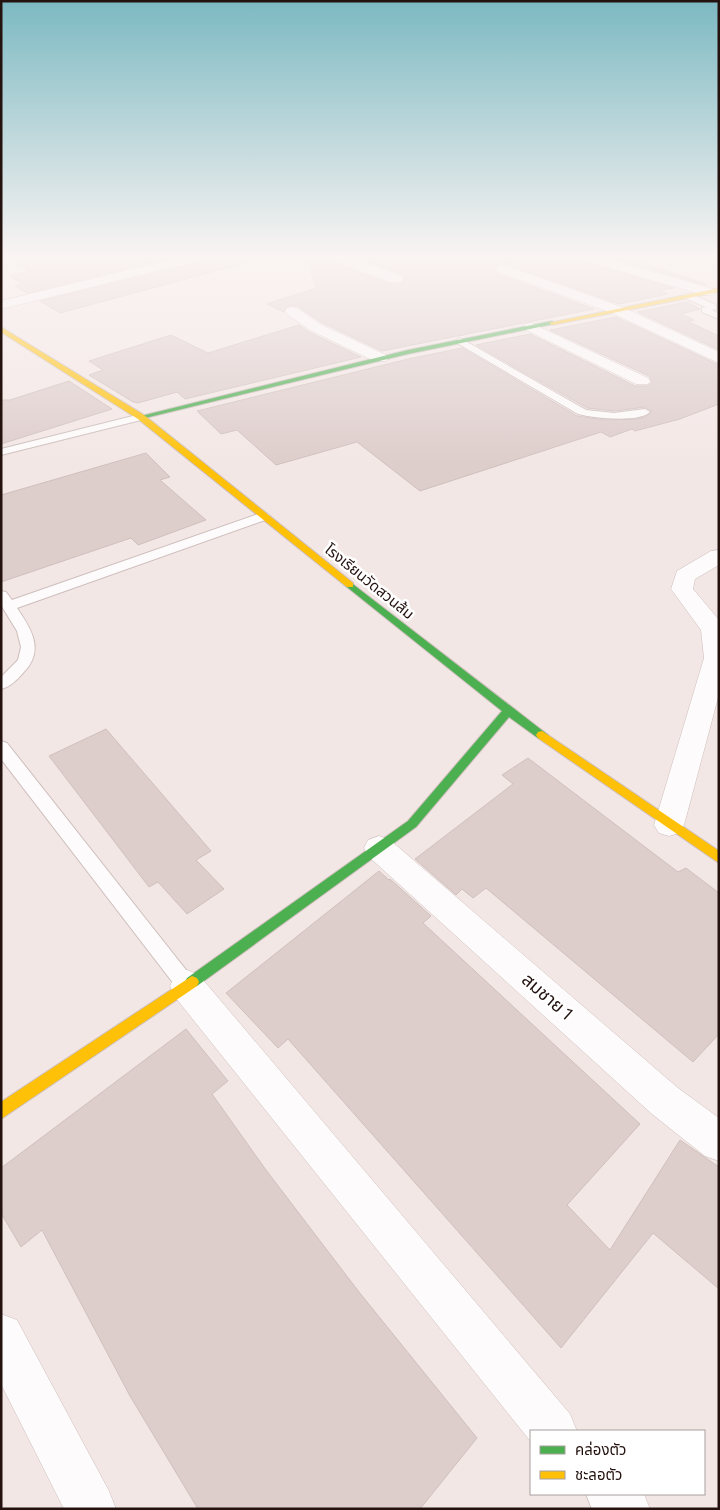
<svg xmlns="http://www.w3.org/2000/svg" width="720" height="1510" font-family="Commissioner,'Noto Sans Thai',sans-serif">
	<rect width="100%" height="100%" fill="#f3e7e5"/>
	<path fill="#ddcdcb" stroke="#cfc0be" d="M1 254H188L27 293 15 286 22 284 10 276 30 271 1 256Z
		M217 254H248L249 262 60 313 40 301 213 259Z
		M306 254H321L324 259 391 284H401L405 278 402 274 345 254H570L573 259 674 288 660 290 668 294 619 304 500 262 493 267 495 273 594 309 382 351 321 322 297 306H287L284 312 267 304 316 288Z
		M596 254H614L706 284 704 285Z
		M687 302 700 309 681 314 694 320 687 321 719 336V350L638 312Z
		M616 317 719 365V404L680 419 635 431 632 429 610 437 601 432 420 491 357 442 276 465 237 430 221 434 197 411 408 359 462 348 577 416 605 420 636 419 645 417 652 411 645 407 614 411 587 408 476 345 530 334 635 386H648L652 382 649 376 550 330Z
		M299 325 309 332 361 357 185 399 177 392 138 403 133 402 89 375 103 370 89 361 171 335 208 353Z
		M69 381 112 409 1 444V400H10Z
		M146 453 170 477 160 480 206 520 138 545 131 538 1 582V495Z
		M106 729 211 851 196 860 224 889 187 914 158 882 149 887 49 756Z
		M528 758 678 872 686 868 719 893V1034L693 1062 486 888 473 898 462 889 456 895 415 859 513 784 502 775Z
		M379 871 389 880 390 879 431 916 423 923 640 1124 567 1205 610 1250 680 1140 719 1167V1289L653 1233 561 1348 288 1039 278 1048 226 993Z
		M186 1029 228 1081 212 1094 266 1170 359 1292 477 1438 420 1509H198L130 1396 42 1230 21 1247 1 1213V1168Z"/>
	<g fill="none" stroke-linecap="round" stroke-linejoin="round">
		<defs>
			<path id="lane" d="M685 294H691L716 305V309L712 310 719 314V319L702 312V308L706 307 685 298Z
				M460 338 586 410 614 413 645 409 650 412C638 423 594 418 578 414L457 343 456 341Z
				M141 414 146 417 145 419 1 455V449Z
				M264 512 270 516 268 519 17 608C32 630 45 651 23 673 17 680 10 687 1 689V677L18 660 21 647 17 631 1 605V591L6 592 12 600Z
				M1 741 7 743 194 980 197 986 194 992 187 995 180 992 1 759Z"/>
			<path id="street" d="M195 254H215L213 257 1 309V301Z
				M323 254H340L401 276 403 279 401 282H391L325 257Z
				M572 254H590L713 289 715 292 713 295H703L574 257Z
				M700 254H719V261L702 257Z
				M501 264 622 307 719 352V363L612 313 496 271 495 268Z
				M292 307 297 308 320 324 386 355 388 358 386 361H374L310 330 287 314 285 311 287 308Z
				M531 323 648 378 650 381 648 384H636L526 330 524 327 526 324Z
				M719 550V565L695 579 693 589 719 620V694L684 825 679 833 669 836 659 833 654 825 704 658 701 630 671 589 677 571 711 551Z
				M379 836 390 840 678 1088 719 1118V1161L705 1156 652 1114 368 856 364 848 368 840Z
				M187 970 199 975 570 1414 577 1431H531V1442L175 997 170 986 175 975Z
				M1 1314 17 1320 109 1491 116 1509H64L1 1384Z
				M586 1494H644L650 1509H592Z"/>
			<path id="fast" d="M552 321 555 323 554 324 408 354 141 419 137 417 408 350Z
				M350 582 548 735 542 739 538 738 509 717 416 827 197 986 192 988 187 986 185 982 187 978 408 821 502 711 347 587 345 585Z"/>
			<path id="slow" d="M719 288V292L552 325 549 323Z
				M1 327 144 415 353 583V587H347L138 419 1 332Z
				M542 731 719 851V863L538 738 536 735 538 732Z
				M192 976 197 978 199 982 197 986 1 1119V1102Z"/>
		</defs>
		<use href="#lane" stroke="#cdbebc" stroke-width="2"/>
		<use href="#street" stroke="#cdbebc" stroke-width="1"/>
		<use href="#fast" stroke="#cdbebc" stroke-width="2"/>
		<use href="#slow" stroke="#cdbebc" stroke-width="2"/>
		<use href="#lane" fill="#fdfbfb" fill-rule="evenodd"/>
		<use href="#street" fill="#fdfbfb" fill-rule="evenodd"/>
		<use href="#fast" fill="#4caf50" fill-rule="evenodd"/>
		<use href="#slow" fill="#ffc107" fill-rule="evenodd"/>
	</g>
	<linearGradient id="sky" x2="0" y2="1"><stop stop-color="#7cb9c2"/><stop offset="0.55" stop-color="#faf4f3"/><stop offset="1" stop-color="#faf4f3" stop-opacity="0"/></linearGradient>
	<rect width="720" height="465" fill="url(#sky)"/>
	<g text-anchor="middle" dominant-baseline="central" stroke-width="5" stroke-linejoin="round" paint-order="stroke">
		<g font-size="15" fill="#24120f" stroke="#fff">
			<text transform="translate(370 581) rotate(39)">โรงเรียนวัดสวนส้ม</text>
		</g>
		<g font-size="18" fill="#24120f" stroke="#fff">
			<text transform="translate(548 996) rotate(41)">สมชาย 1</text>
		</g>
	</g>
	<rect width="720" height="1510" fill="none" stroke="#24120f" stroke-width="5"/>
	<rect x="530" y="1430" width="175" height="65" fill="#ffffff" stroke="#a7a09f"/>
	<rect x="540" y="1446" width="25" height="8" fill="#4caf50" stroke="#a7a09f"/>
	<text x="575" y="1455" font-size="15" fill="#24120f">คล่องตัว</text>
	<rect x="540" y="1471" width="25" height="8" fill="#ffc107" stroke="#a7a09f"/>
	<text x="575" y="1480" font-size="15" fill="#24120f">ชะลอตัว</text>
</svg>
